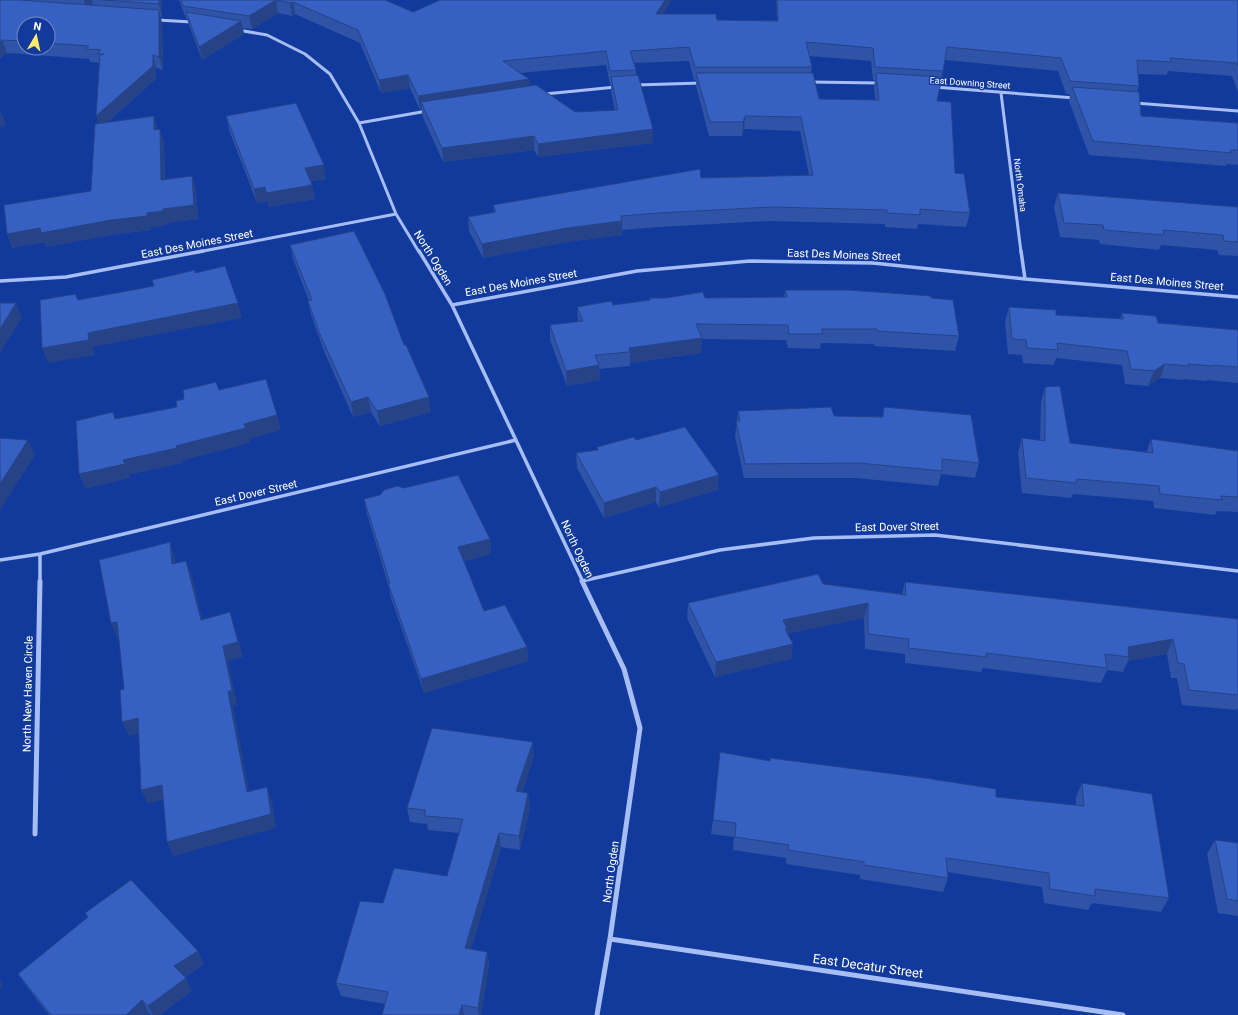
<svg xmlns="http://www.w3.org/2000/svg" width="1238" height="1015" font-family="Roboto,sans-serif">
	<rect width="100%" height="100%" fill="#123a9c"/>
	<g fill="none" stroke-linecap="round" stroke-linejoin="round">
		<path stroke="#a6bef4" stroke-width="3" d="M157 20 192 22
			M238 30 267 35 305 54 330 74 359 123 396 214 419 252
			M810 82 879 83
			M636 85 701 83
			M934 87 1075 98
			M1001 93 1021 252
			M545 94 616 87
			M1135 103 1238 111
			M359 123 427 111
			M198 252 396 214"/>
		<path stroke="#a6bef4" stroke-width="3.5" d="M419 251 452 305 583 582
			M1021 251 1025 279
			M0 281 66 277 203 251
			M452 305 637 271 750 261 873 263 1025 279 1238 297
			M0 560 40 554 516 440
			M582 581 720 550 814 538 935 535 1238 571
			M40 582V554"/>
		<path stroke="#a6bef4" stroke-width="5" d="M582 581 624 669 640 728 610 939 597 1015
			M35 834 40 581
			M610 939 1123 1015"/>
	</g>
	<path fill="#2e53a7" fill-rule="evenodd" d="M0 0H162V17H160L162 23 163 70 156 68V79L108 122 158 129 164 143 165 179 192 176 196 190 198 219 167 223V225L151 227V230L116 234 46 247 44 242 12 248 7 234 91 191 98 123 99 63 90 62 89 59 7 53 0 59ZM24 24H48V48H24Z
		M179 0H385L413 12 663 14 717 20 777 21 776 0H1238V92L1232 76 1168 71 1167 75 1138 74 1139 86 1137 92 1141 116 1238 123V165L1226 164V166L1089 155 1069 101 1070 95 1066 94 1058 71 945 60 937 101 955 173 970 213 966 227 918 224 917 229 885 227V224L769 221 659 227 622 230V235L567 242 483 258 469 231 468 217 494 212 493 205 701 178 809 175 800 131 744 129 742 136H709L696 86V80H694L689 61 634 63 636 70V76L653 143 538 157 534 150 443 162 422 115V109L420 110 410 88 381 93 360 43 295 14 292 16 278 13 252 29 243 28 244 34 202 60 189 25 187 19 186 18ZM809 56 871 61 873 80H875L874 86 875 100 819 99 811 73 812 67ZM606 65 610 85H611V91L615 110 575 112 529 86 520 73Z
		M226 116 326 179 311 181 312 185 315 199 269 207 268 201 257 203 229 130Z
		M1058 193 1238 207V256L1219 255 1217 250 1161 245 1159 250 1100 244 1099 240 1060 237 1054 207Z
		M290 245 404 345 431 412 380 426 371 412 353 417 324 351 311 315 308 301H309L293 259Z
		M785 290 931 298 959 336 955 351 874 346V344L821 343 820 349 788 348 786 340 702 339 701 353 630 363V366L599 369 600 380 567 386 550 340V325L578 322 577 307 613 305 705 298 784 297Z
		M1009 307 1056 315 1120 319 1122 313 1158 323 1238 330V383L1207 380V381L1184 379 1183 380 1160 378 1148 386 1125 384 1122 365 1056 358 1054 365 1023 363 1022 355 1008 354 1005 321Z
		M1045 387 1070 443 1146 453 1151 439 1238 451V512L1217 511 1215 515 1154 508 1153 501 1073 494 1071 498 1022 493 1018 453 1022 438 1040 441 1041 402Z
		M884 407 979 463 975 478 941 474 938 486 856 478H744L735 436 738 411 834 416 882 417Z
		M636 440 718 490 659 507 656 502 604 518 577 468 576 453 597 450V447Z
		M404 488 490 539 491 554 464 561 484 611 527 647 528 661 424 693 391 598 388 584 367 514 364 499Z
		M905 582 1238 619V708L1237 710 1182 705 1177 678H1171L1167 654 1128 661 1123 672 1107 670 1101 683 983 668 981 672 905 663V654L865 649 864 618 787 633 793 644 791 659 715 677 687 618 688 603 823 584 902 594Z
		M534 756 522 792 528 793 530 807 520 850 501 847 471 949 487 952 489 965 481 1015H382L385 1004 341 996 336 983 383 903 447 876 459 833 428 830 427 824 410 822 407 808Z
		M770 761 996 797 1076 805V797L1082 783 1169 898 1161 912 1092 903 1088 910 1044 903 1042 887 947 872 948 878 943 892 860 879V875L786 864V858L733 850 734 837 711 834 713 820Z
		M1215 840 1238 843V916L1218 913 1207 854Z
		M204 964 185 977 192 991 160 1015H151L149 1013 147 1015H49L27 987 18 974Z"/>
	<path fill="#264388" d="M84 0H92L93 6 87 11Z
		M159 0H162V17L159 4Z
		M276 0 278 13 252 29 249 16Z
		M665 0H672L655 27 656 14Z
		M293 2 295 14 292 16 290 3Z
		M159 10 162 23 163 70 159 57Z
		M241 21 244 34 202 60 199 47Z
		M2 40 7 53 0 59V42Z
		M153 55 156 68V79L100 129 96 116Z
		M408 75 410 88 381 93 379 80Z
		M529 79 530 93 421 102 422 109 420 110 418 96Z
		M0 112H1L6 125 0 127Z
		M154 116 158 130H154Z
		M745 116 744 129 742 136 743 122Z
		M160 129 164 143 165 194 161 180Z
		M653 129V143L538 157V144Z
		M534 136V150L443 162 442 148Z
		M324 165 326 179 308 181 305 168Z
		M192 176 196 190 198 219 167 223V225L151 227V230L116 234 46 247 44 242 12 248 7 234 40 228 147 213 163 209Z
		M312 185 315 199 269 207 266 193Z
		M265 187 268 201 257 203 254 189Z
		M622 221V235L567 242 483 258 482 244 567 228Z
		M16 303 22 318 0 353V329Z
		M238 303 242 318 93 347 94 355 48 363 42 348 88 333Z
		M702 338 701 353 630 363V352L629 348Z
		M1165 364 1160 378 1148 386 1154 371Z
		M599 365 600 380 567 386 566 371Z
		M368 397 371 412 353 417 351 402Z
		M429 397 431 412 380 426 377 411Z
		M277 415 281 430 249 439 250 443 181 461 182 463 129 475 130 478 85 489 79 474 123 460 176 446 244 424Z
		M28 440 35 455 0 510V484Z
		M719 475 718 490 659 507 660 492Z
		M656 487V502L604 518V503Z
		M490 539 491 554 460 562 458 547Z
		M170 542 175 557 177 579 172 564Z
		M186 561 192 576 206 634 201 620Z
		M868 603 864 618 787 634V629L783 620Z
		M230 612 235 627 243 657 228 661 237 705 233 706 252 806 247 792 228 692 223 646Z
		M117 622 123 637 117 638 111 623Z
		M1173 639 1167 654 1128 661 1129 657 1128 647Z
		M793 644 791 659 715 677 716 662Z
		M527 647 528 661 424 693 421 679Z
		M138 718 144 732 129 736 122 722Z
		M533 742 534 756 518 806 516 791Z
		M162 785 168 799 148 804 141 790Z
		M267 787 272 801 276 828 173 856 167 842Z
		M528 793 530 807 520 850 519 836Z
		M499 833 501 847 468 961 465 948Z
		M198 951 204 964 181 979 174 966Z
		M487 952 489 965 481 1015H479L478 1008Z
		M186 978 192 991 160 1015H153L148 1006Z
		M0 981 3 984 0 990Z
		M142 1000 149 1013 147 1015H126Z
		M462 1005 464 1015H459Z"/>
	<path fill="#3660c2" stroke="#264388" d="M0 0H19L159 10V57L153 55V66L96 116 100 55 104 54H97L101 50 86 49 89 46 48 43V24H24V41L2 40 0 42Z
		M103 0H159V4Z
		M181 0H385L413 12 440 0H665L656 14H716L717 20 778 21 777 0H1238V66L1237 63 1170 58 1171 62 1137 60 1139 86 1070 81 1061 58 947 47 943 71 875 67 873 48 806 42 812 67H695L689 47 630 51 636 70 610 71 606 51 503 61 529 79 418 96 408 75 379 80 358 30 293 2 290 3 276 0 249 16 183 6Z
		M186 12 241 21 199 47Z
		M696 73H813L819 99 879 100 876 73 942 77 937 101 951 102 955 173 964 174 970 213 920 209V215L887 213V210L771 207 659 213 621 216 622 221 567 228 482 244 468 217 496 212 493 205 700 169 701 178 813 175 801 117 745 116 743 122H710Z
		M638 75 653 129 538 144 534 136 442 148 421 102 536 85 575 112 618 110 611 77Z
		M1072 87 1139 92 1141 116 1238 123V150H1230L1231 153 1093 141Z
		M296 103 324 165 305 168 312 185 266 193 265 187 254 189 226 116Z
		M154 116V130L160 129 161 180 192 176 194 205 163 209V211L147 213V216L111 220 41 233 40 228 7 234 4 205 91 191 95 124Z
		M1058 193 1238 207V242L1224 241 1223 235 1163 230 1164 235 1104 230 1103 225 1064 223Z
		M354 231 385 294 404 345H406L429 397 377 411 368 397 351 402 321 337 308 301 312 300 290 245Z
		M225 266 238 303 88 333 89 340 42 348 40 300 75 294 78 300 154 286 152 280 195 270V273Z
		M785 290H848L931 296V298L953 300 959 336 877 331V329H822V334H789L788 325 696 324 702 338 629 348 630 352 595 355 599 365 566 371 550 325 583 321 577 307 611 301 613 305 650 300V298H665L703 292 705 298 787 297Z
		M0 303H16L0 329Z
		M1009 307 1056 310V315L1123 319 1122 313 1156 316 1158 323 1238 330V367L1212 365 1213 366 1188 364 1189 366 1165 364 1154 371 1131 369 1127 351 1057 343 1058 350 1027 348 1026 340 1012 339Z
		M266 379 277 415 244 424 246 428 176 446 177 448 123 460 125 464 79 474 76 421 113 412 115 419 177 407 176 401 184 399 183 390 216 382 219 390Z
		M1060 386 1070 443 1153 453 1151 439 1238 451V497L1221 496 1222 500 1160 494 1159 486 1077 479 1076 483 1026 478 1022 438 1045 441V387Z
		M831 407 834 416 883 417 884 407 971 415 979 463 942 459V471L859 463 745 464 736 421H740L738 411Z
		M685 427 719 475 660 492 656 487 604 503 576 453 598 450 597 447 634 437 636 440Z
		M0 438 28 440 0 484Z
		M458 475 490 539 458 547 484 611 505 605 527 647 421 679 388 583H390L364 499 380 495 384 490 397 486 404 488Z
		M170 542 172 564 186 561 201 620 230 612 238 642 223 646 232 690 228 692 247 792 267 787 271 814 167 842 162 785 141 790 138 718 122 722 120 690 124 689 117 622 111 623 99 560Z
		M818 574 823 584 906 595 905 582 1238 619V695L1189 690 1184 664 1178 663 1173 639 1128 647 1129 657 1105 654 1107 668 986 653V657L908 648 909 639 868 634V603L783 620 787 629H785L793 644 716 662 688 603Z
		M432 728 533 742 516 791 528 793 519 836 499 833 465 948 487 952 478 1008 462 1005 459 1015H382L388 992 336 983 360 901 383 903 394 868 447 876 463 819 425 816V810L407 808Z
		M720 752 770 761V758L925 778 996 789V797L1084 806 1082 783 1152 794 1169 898 1095 889V896L1050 889 1049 873 946 858 948 878 864 865V862L788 850 789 845 735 837 736 823 713 820Z
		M1215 840 1238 843V901L1227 899Z
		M131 880 198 951 174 966 186 978 148 1006 142 1000 126 1015H51L18 974 88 917 85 913Z"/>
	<g text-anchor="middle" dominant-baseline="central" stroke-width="3" stroke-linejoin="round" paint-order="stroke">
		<g font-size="9" fill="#fff" stroke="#123a9c">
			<text transform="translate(970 83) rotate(4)">East Downing Street</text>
			<text transform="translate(1020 185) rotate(83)">North Omaha</text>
		</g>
		<g font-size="11" fill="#fff" stroke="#123a9c">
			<text transform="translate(197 244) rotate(-11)">East Des Moines Street</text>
			<text transform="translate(844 255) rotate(2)">East Des Moines Street</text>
			<text transform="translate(433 258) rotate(58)">North Ogden</text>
			<text transform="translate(1167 282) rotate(5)">East Des Moines Street</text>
			<text transform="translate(521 283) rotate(-10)">East Des Moines Street</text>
			<text transform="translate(256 493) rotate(-13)">East Dover Street</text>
			<text transform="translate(897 527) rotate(-1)">East Dover Street</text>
			<text transform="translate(577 549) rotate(65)">North Ogden</text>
			<text transform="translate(28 694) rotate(-89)">North New Haven Circle</text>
			<text transform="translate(611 872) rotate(-82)">North Ogden</text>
		</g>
		<g font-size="13" fill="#fff" stroke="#123a9c">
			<text transform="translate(868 966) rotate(8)">East Decatur Street</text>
		</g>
	</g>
	<g transform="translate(36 36) rotate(9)"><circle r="19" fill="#123a9c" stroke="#7189c4"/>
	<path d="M0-3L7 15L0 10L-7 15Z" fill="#ffea69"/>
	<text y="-6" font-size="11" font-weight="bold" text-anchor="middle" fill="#ffffff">N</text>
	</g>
</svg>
